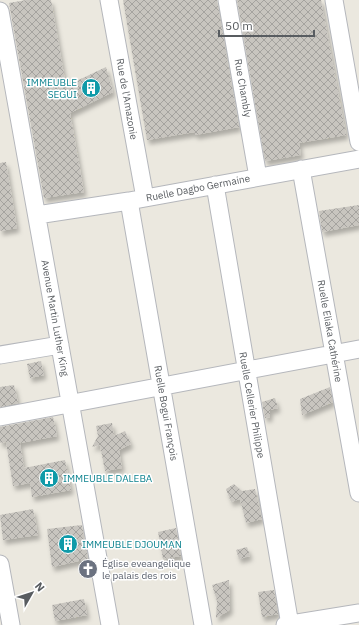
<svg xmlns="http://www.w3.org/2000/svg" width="359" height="625" font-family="'IBM Plex Sans',sans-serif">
	<defs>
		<pattern id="building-cross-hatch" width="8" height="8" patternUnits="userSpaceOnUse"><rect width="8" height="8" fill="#c8c5bf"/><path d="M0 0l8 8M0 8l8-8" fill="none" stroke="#a5a39f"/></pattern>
		<filter id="shadow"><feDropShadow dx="2.5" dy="4.5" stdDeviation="2" flood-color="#0004"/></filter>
	</defs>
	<rect width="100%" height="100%" fill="#ebe8df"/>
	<path fill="url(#building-cross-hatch)" filter="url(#shadow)" d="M26 0H51L66 86 106 67 113 92 70 113 84 192 44 198 9 3Z
		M123 0H217L239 127 195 135V132L147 140Z
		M237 0H321L346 135 299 143 301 155 265 161Z
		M6 162 17 228 0 231V163Z
		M359 205V225L322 232 319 211Z
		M41 361 44 375 30 378 27 364Z
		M14 385 18 403 0 407V387Z
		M330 387 333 402 302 415 300 399Z
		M275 398 278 408 270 410V417L265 418 262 402Z
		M53 417 57 436 20 443 24 468 65 460 71 490 32 497 30 483 13 486 6 442 0 443V427Z
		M112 423 114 436 125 431 131 444 119 450 122 468 105 471 100 445 92 447 98 436 96 426Z
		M234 484 242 491 255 489 262 519 246 523 240 499 231 502 226 489Z
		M33 509 38 535 3 540 0 515Z
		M82 525 88 559 52 567 47 529Z
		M176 528 181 556 163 559 158 532Z
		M247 547 250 556 239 559 236 550Z
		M229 580 230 610 216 618 217 601 212 585Z
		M274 590 278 614 262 617 258 592Z
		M84 599 87 615 55 621 52 605Z"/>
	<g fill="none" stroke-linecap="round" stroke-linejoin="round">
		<defs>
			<path id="minor" d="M109 0 145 198
				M227 0 258 177
				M334 0 359 142
				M0 11 110 625
				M301 169 359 493
				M215 185 290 625
				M129 201 203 625
				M37 215 129 201 359 159
				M0 355 60 345
				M0 417 359 349
				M0 564 11 625
				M285 625 359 613"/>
		</defs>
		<use href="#minor" stroke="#b5b7bc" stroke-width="19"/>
		<use href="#minor" stroke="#fff" stroke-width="17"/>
	</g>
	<defs>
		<symbol id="building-disc" viewBox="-11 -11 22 22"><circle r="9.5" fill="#0f9aa8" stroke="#fff"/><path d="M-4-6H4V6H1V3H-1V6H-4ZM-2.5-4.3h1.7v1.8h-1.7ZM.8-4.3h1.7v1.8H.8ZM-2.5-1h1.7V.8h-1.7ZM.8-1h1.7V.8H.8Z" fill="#fff"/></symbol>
		<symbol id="church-disc" viewBox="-11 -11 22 22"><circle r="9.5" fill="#6b7280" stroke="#fff"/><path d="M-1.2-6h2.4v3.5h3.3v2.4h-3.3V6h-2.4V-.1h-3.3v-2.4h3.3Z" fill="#fff"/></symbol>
	</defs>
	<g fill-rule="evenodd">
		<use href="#building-disc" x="80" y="77" width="22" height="22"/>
		<use href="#building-disc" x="38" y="467" width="22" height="22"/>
		<use href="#building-disc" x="57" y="533" width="22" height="22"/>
		<use href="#church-disc" x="77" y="558" width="22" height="22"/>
	</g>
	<g text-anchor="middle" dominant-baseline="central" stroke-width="3" stroke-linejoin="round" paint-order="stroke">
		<g font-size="10" fill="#0d838f" stroke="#fff" text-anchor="start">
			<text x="77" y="82" text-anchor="end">IMMEUBLE<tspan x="77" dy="12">SEGUI</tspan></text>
			<text x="63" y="478">IMMEUBLE DALEBA</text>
			<text x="82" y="544">IMMEUBLE DJOUMAN</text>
		</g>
		<g font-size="10" fill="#585c60" stroke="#fff">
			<text transform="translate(243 88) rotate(80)">Rue Chambly</text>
			<text transform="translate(127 99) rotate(80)">Rue de l'Amazonie</text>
			<text transform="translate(198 188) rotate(-11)">Ruelle Dagbo Germaine</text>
			<text transform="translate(55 318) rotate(80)">Avenue Martin Luther King</text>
			<text transform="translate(330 331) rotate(80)">Ruelle Eliaka Cathérine</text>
			<text transform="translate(252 405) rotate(80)">Ruelle Cellerier Philippe</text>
			<text transform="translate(166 413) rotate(80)">Ruelle Bogui François</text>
		</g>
		<g font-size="10" fill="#5b616d" stroke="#fff" text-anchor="start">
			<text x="102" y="563">Église eveangelique<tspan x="102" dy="12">le palais des rois</tspan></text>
		</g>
	</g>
	<g transform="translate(32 593) rotate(51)" stroke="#ffffff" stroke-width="3" paint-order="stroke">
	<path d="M0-3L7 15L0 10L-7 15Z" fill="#585c60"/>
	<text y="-6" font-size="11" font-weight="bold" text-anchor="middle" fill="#585c60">N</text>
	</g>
	<path d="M219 30v6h95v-6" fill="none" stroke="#585c60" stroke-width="2"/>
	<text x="225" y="30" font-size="12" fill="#585c60" stroke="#ffffff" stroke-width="3" paint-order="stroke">50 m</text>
</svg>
